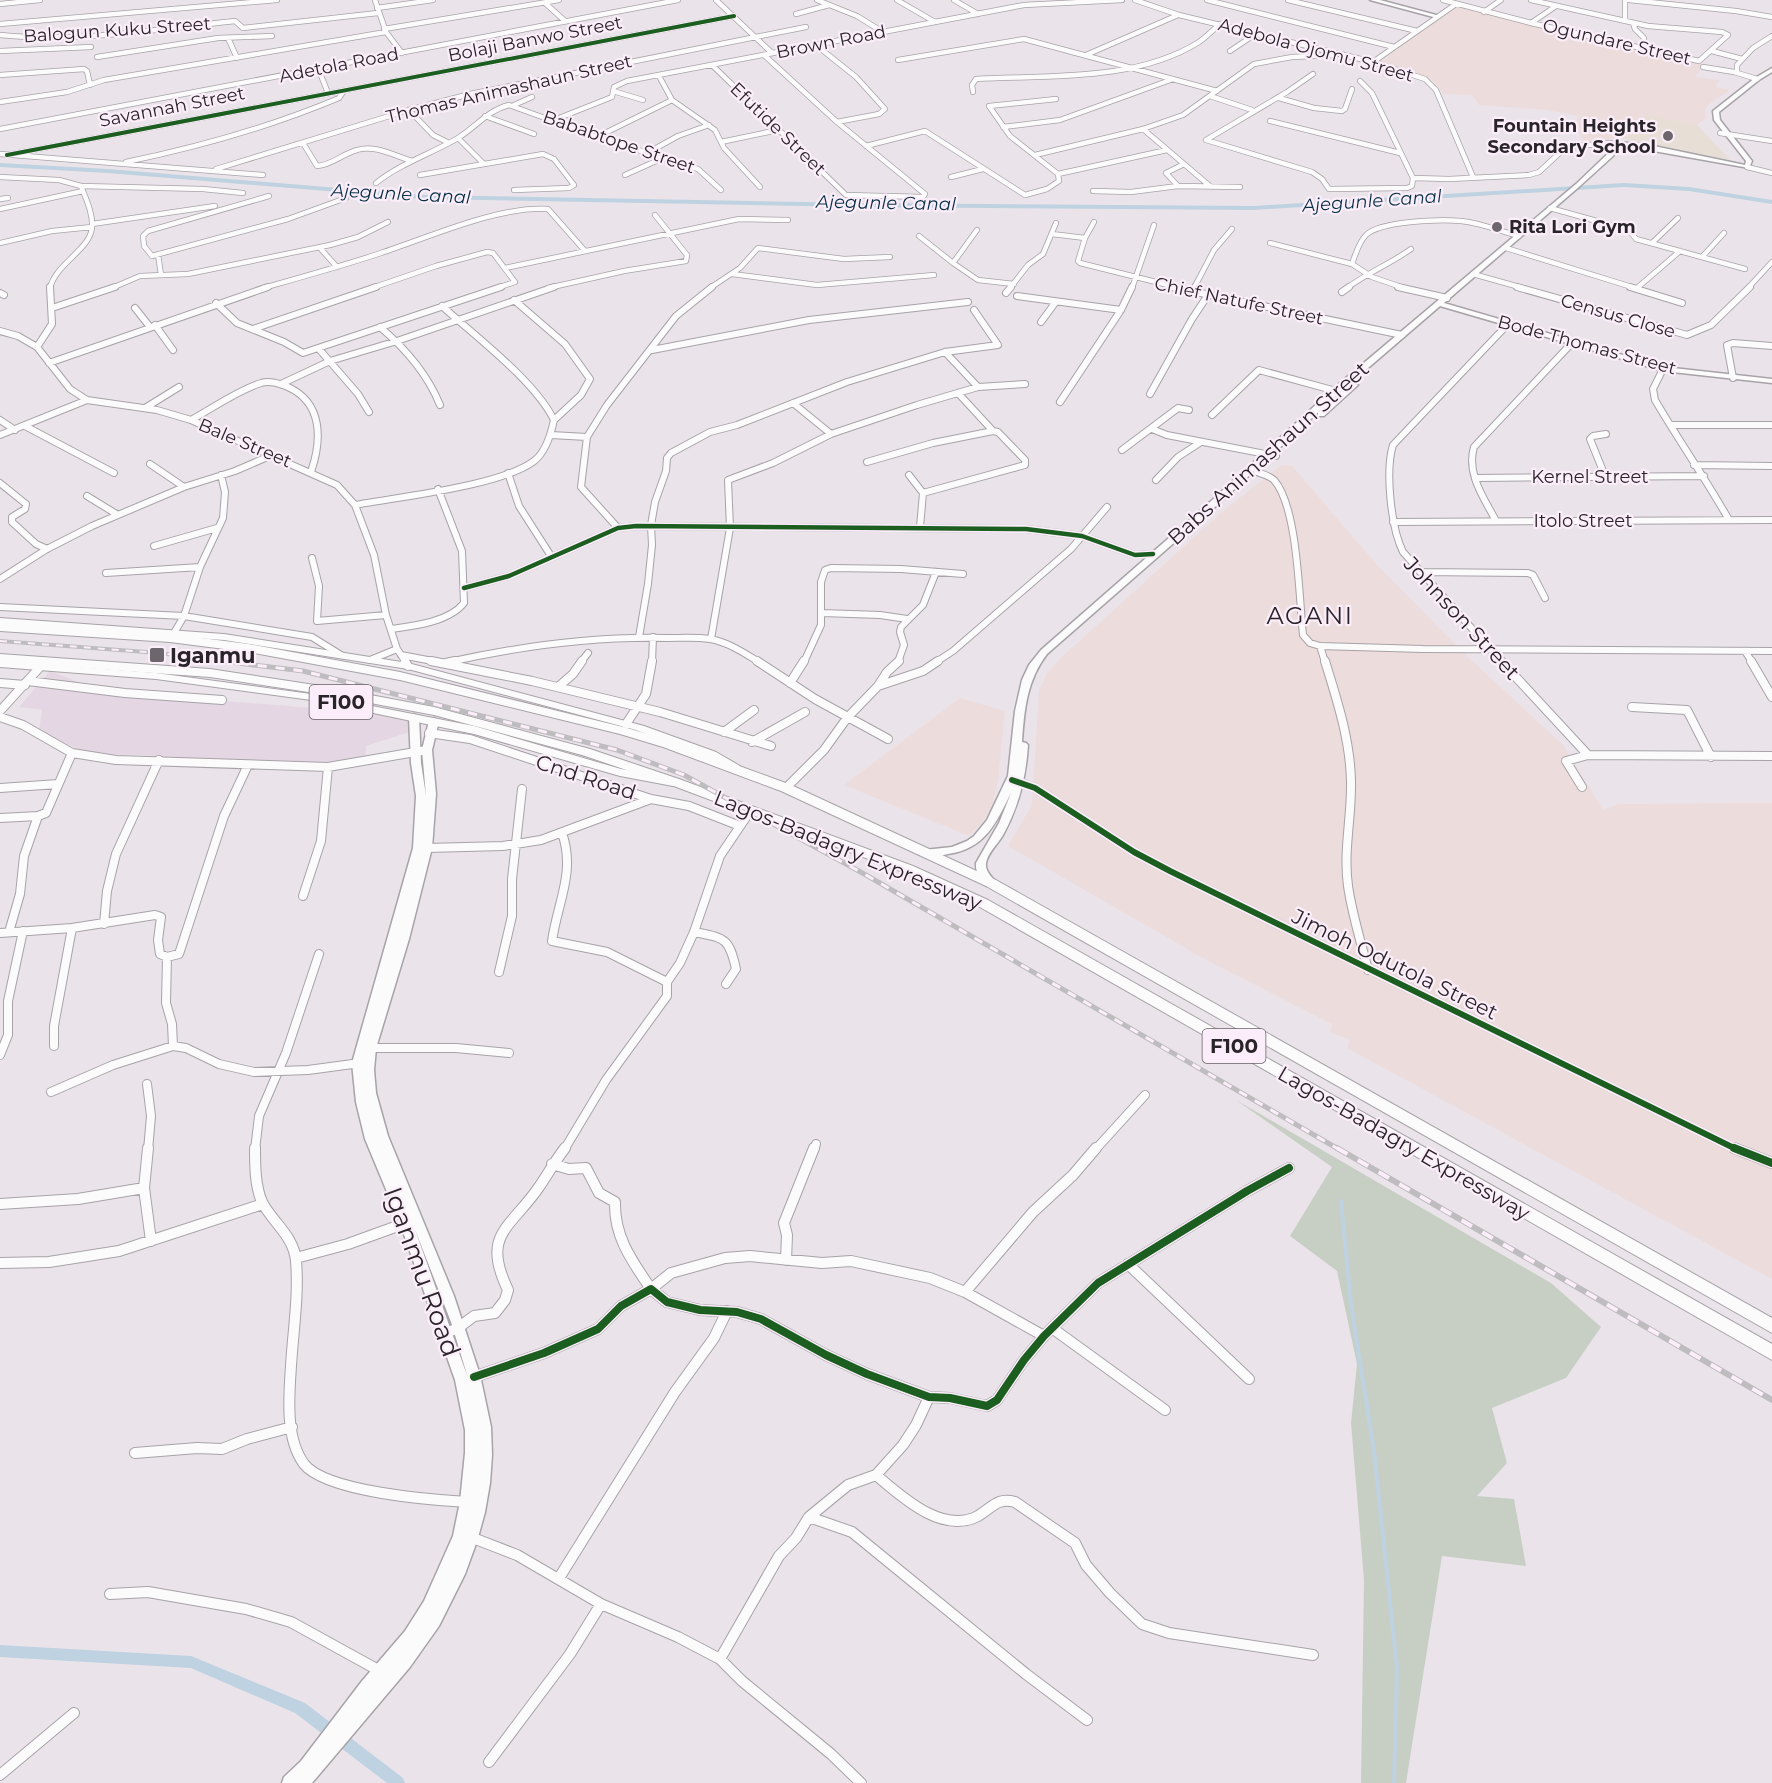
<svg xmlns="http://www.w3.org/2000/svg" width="1772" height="1783" font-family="Montserrat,sans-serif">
	<rect width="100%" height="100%" fill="#eae4ea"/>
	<path fill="#e4d7e3" d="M50 671 101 691 349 711 407 719 419 729 366 746 365 759 346 763 281 764 141 755 89 754 39 731 42 710 19 707Z"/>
	<path fill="#eddcdc" d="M1455 6 1705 64 1695 77 1719 80 1716 87 1730 90 1709 104 1705 110 1706 118 1697 125 1648 115 1623 139 1583 141 1575 125 1579 116 1547 110 1479 105 1472 95 1444 94 1433 81 1378 63Z
		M1282 465 1292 466 1377 565 1469 658 1563 745 1603 810 1619 804 1772 803V1279L1347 1048 1350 1040 1330 1032 1332 1024 1208 961 1008 846 1032 805 1039 691 1047 673 1063 656 1224 510Z
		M960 698 1005 711 998 781 992 806 980 825 969 836 844 785Z"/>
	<path fill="#e7ded6" d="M1648 115 1697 125 1730 160 1623 139Z"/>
	<path fill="#c7cfc5" d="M1236 1100 1551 1283 1601 1327 1566 1378 1492 1408 1507 1463 1477 1496 1514 1499 1526 1566 1442 1556 1406 1783H1361L1364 1580 1351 1423 1357 1364 1337 1271 1290 1236 1332 1167Z"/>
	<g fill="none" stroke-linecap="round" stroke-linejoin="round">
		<path stroke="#bfd2e1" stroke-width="4" d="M1341 1201 1351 1305 1374 1451 1397 1668 1394 1783"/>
		<path fill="#bfd2e1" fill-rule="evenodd" d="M0 163 108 169 423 195 856 203 1253 206 1624 183 1689 187 1772 200V204L1689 191 1624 187 1253 210 856 207 423 199 108 173 0 167Z
			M0 1645 191 1656 305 1703 403 1778 405 1783H387L295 1713 191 1668 0 1657Z"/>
		<defs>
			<path id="street-far3" d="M375 0 386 32 402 53
				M716 0 772 53
				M817 0 857 16 883 32
				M897 0 935 22
				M954 0 978 14
				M1135 0 1179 15 1373 62 1425 79 1436 90 1473 177
				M1207 0 1394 47
				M1288 0 1417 31
				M1443 0 1531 23 1699 61 1728 35 1722 32 1648 26 1531 0
				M1625 0V21
				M1629 0 1736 11 1772 17
				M545 3 565 21
				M0 4 40 0
				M377 8 433 0
				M1484 12 1501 0
				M796 14 829 5
				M1531 23 1556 6
				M1633 23 1635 29 1644 38 1643 48
				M0 24 277 0
				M384 29 559 0
				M0 35C78 43 158 29 235 21L243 28 378 13
				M228 38 237 58
				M816 45 856 77 885 109 879 114 837 122
				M0 51 91 47
				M1230 51 1257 33
				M1712 51 1742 59
				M1086 55 1178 15
				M97 57 218 38 272 36
				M898 60 1024 39 1217 91
				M1373 62 1456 4
				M712 65 846 195 923 197 925 194 837 122 764 55
				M1703 67 1734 72
				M318 68 328 93
				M1313 74 1287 92 1206 140 1312 172 1322 179 1329 189 1407 188 1412 186 1413 178
				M0 75 84 69 87 71 90 85
				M659 76 672 100 715 130 724 148 760 187
				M1757 79 1734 72H1737V65L1753 48 1772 36
				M1360 81 1372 93 1413 178
				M613 91 643 100
				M973 92 972 85 976 79C1048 75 1135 82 1199 42 1206 37 1213 30 1220 24
				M1210 96 1252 110
				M1279 98 1314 108 1342 111 1345 109 1352 89
				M1056 99 989 106 1010 136 1058 174
				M0 102 67 92 104 80 386 32
				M514 105 532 97
				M409 110 433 135 447 142
				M485 116 534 134
				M554 120 612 97 614 87 627 81 1024 5 1122 0
				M1270 121 1400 153
				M1003 127 1060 120 1173 79
				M0 129 678 0
				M1143 129 1211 187
				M1720 133 1772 141
				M597 137 672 100
				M458 138 483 163
				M721 142 778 130
				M303 143 317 166C332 165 342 154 357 150 374 144 395 156 412 161
				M866 146 925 131 1025 195 1047 189 1059 181 1058 174 1167 150
				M649 152 678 136 709 125
				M0 154 263 175
				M7 155 734 16
				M1035 155 1143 129 1183 115 1254 64 1292 57 1335 55
				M126 162C199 147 270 127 339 98L343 92
				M1747 167 1772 173
				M216 169 409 110 470 94 806 27
				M420 175 543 154 554 159 574 185 569 188 514 190
				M625 175 665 157
				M0 177 59 180 81 186 203 189 243 193
				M951 177 983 169
				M1413 178 1449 179 1529 175 1539 172 1566 147 1611 143
				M376 183C401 163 431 154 458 138 476 127 488 110 509 105L597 137 698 169 721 190
				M1178 186 1166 173 1184 164
				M1093 191 1131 192 1178 186 1240 187
				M269 196 148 231 143 236 144 246 152 256 288 219 346 198
				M0 199 8 198
				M1550 208 1629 230 1636 239 1745 269
				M0 209 83 191
				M92 224 215 206
				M977 230 953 263 978 280 1014 284
				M1052 234 1085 238 1078 261 1080 263 1180 288
				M919 236 953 263
				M1085 238 1094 222
				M0 243 52 231 92 227
				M1270 243 1352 264
				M1652 243 1678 218
				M320 248 337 267
				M1506 248 1635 288
				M158 254 161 275
				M1702 257 1724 233
				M505 268 739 219 788 220
				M732 274 817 285 934 275
				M1473 274 1523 288
				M50 288C56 263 91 249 92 227 93 213 86 199 81 186
				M112 288 140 276 188 274 330 245 358 237 388 222
				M263 288C302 277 342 266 381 253 430 237 497 206 548 209L585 251
				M372 288 436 266 487 252 493 253 515 282 497 288
				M548 288 624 271 686 261 687 255 655 215
				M710 288 740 268 758 248 844 259 890 257
				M1010 288 1028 265 1043 254 1056 223
				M1132 288 1154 225
				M1194 288 1214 250 1232 229
				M1347 288C1367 273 1390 264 1411 249
				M1404 288 1372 277 1352 264C1355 255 1359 242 1366 235 1380 221 1441 219 1461 221 1481 223 1500 231 1519 236
				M1637 288 1680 251
				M1748 288 1772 262"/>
			<path id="street-far2" d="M1172 287 1402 335
				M1398 287 1447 298
				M1517 287 1687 335 1711 325 1750 287
				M1630 287 1682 303
				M1193 291 1195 287
				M1342 292 1349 287
				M0 293 4 295
				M1006 293 1011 287
				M1017 296 1121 310
				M514 300 565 344 590 379 581 395 554 420
				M216 303 237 323 284 342 303 353 501 287
				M52 308 115 287
				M135 308 150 327
				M1041 322 1055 303
				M155 325 173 350
				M380 327C406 349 427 373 440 405
				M253 329 376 287
				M0 331 18 336 37 347 70 389 87 400 157 410 191 420 337 485 355 505 374 555 386 615 397 649 406 662
				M37 347 52 324 50 287
				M319 349 358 394 369 412
				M652 350 809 320 968 302
				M945 352 978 387
				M49 363 268 287
				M1663 369 1653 389 1655 400C1679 441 1706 479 1729 520
				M1733 378 1727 345 1733 343 1772 346
				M281 384 330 361 397 341 554 287
				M1150 394 1192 319 1208 295
				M1060 402 1121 310 1132 287
				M793 403 831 434
				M145 408 179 387
				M1212 415 1259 370 1336 391
				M0 420 15 430
				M191 420C211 409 240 389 261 383 270 380 280 384 288 387 323 403 322 440 311 472
				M1671 425H1772
				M25 426 114 473
				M1152 429 1167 435 1276 456
				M0 435 87 400
				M551 435 587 437
				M1122 450 1178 408 1189 410
				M867 462 933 443 993 431 958 393
				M150 464 184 487
				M1694 465 1772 466
				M1257 472C1262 474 1270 476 1274 480 1298 507 1299 598 1303 635L1310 643 1320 646 1325 662
				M508 473 519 506 551 556
				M909 475 923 493 920 527
				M1605 476 1590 439 1593 436 1606 434
				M1475 478 1704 476
				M1156 480 1178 457 1201 442
				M0 483 26 504 25 509 12 517V522L36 544 47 549
				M923 493 1025 465V460L998 432 993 431
				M87 496 118 515
				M355 505C398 497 501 486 534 461 546 452 551 434 554 420 534 380 476 337 442 306
				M1496 521C1484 498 1466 474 1474 447L1571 344
				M1393 522 1772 520
				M618 528 581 487 587 437 607 405 676 316 712 287
				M154 546 217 528
				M312 558 319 586 317 621 386 615
				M1420 572 1528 573 1533 575 1545 598
				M106 573 200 567
				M0 579 47 549 92 526 184 487 235 471 272 455
				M464 588 509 576 618 528 636 526 1026 529 1082 536 1135 555 1153 554
				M0 607 184 616 312 637 341 655
				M822 613 880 615 907 619
				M391 629C414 626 449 622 464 603L462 551 438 489
				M174 633 184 616 200 567 223 518 225 492 221 475
				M639 637 648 584 652 545 651 525 655 502 666 471 667 458 671 453 710 432 737 425 847 382 945 352 998 345 974 310
				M711 639 730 528 728 480 773 463 831 434 917 405 978 387 1025 384
				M1320 646 1423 649 1772 651
				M1745 651 1752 662
				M401 655 438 662
				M370 660 397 649
				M449 662C521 646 594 636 668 638 682 638 696 637 710 639 728 642 744 653 759 662
				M581 662 588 653
				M652 662 653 637
				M804 662 821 625V582L825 570 831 568 901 569 963 574
				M898 662 904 645 900 632 901 627 923 605 936 572
				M936 662 953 651 1071 549 1107 507
				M1502 662 1403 552C1391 528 1385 471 1393 445L1508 324"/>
			<path id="street-far1" d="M405 661 408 666
				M431 661 532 681 660 712 771 746
				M757 661 815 699 888 739
				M1325 661C1337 700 1350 739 1351 781 1352 816 1343 850 1348 886 1352 914 1361 942 1368 970
				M1501 661 1588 755
				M1751 661 1772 697
				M446 663 455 661
				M28 681 125 693 222 700
				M0 683 25 685
				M790 683 804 661
				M878 686 887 672 899 661
				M558 687 573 674 582 661
				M1632 707 1687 710 1711 757
				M0 711 40 667
				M0 717 23 725 72 753 116 760 328 767 427 750
				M626 724 646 694 652 661
				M724 732 754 710
				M429 733 470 739 651 799 689 806 740 826
				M752 742 805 712
				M1014 780 1035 788 1134 852 1170 871 1738 1150
				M1582 787 1566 761 1588 755 1772 756
				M0 788 58 784
				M786 788 824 750 847 718 878 686 923 671 938 661
				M0 818 38 816
				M562 833C576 872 557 904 552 941L607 952 667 982
				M427 848 503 846 541 840 651 799
				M303 896 321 841 328 767
				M104 924 107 891 116 854 159 760
				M9 932 20 894 24 856 38 816 46 813 72 753
				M694 932C724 938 729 937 736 969L726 984
				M0 933 72 928 155 915 161 917 158 940 160 954 167 957 179 954 224 816 248 765
				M167 957 166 1003 172 1024 173 1046
				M499 972 512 916V879L522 789
				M54 1046V1026L72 928
				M370 1048H456L509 1053
				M0 1055 8 1035V1001L23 931
				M147 1084 151 1116 148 1150
				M51 1092 113 1065 173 1046 186 1048 219 1064 254 1072 308 1070 360 1063
				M255 1150 259 1116 286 1053 319 954
				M564 1150 606 1080 667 996V982L680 963 694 932 720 856 751 810
				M814 1150 816 1144
				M1095 1150 1145 1095"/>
			<path id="street" d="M148 1148 144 1188 151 1241
				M255 1148C255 1165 255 1186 262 1202 273 1223 294 1236 296 1261 299 1296 293 1331 291 1366 289 1396 285 1438 304 1464 326 1492 432 1500 467 1502
				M1734 1148 1772 1163
				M552 1164 569 1169 586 1168 599 1193 615 1202C614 1237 632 1261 651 1289L671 1273 725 1258 750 1256 822 1263 851 1261 930 1278 965 1292 1044 1336
				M0 1204 78 1199 144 1188
				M296 1258 348 1244 406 1223
				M786 1260 787 1235 784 1223 814 1148
				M0 1263 49 1262 119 1251 263 1204
				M1128 1264 1249 1379
				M965 1292 1033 1212 1073 1175 1096 1148
				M1052 1328 1165 1410
				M446 1333 458 1328 474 1316 495 1313 505 1300 508 1290C481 1234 510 1229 539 1187 548 1174 555 1161 565 1148
				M474 1377 544 1353 598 1329 621 1306 651 1289 667 1302 700 1310 737 1312 761 1319 826 1355 867 1374 929 1397 950 1398 987 1406 997 1400 1024 1360 1044 1336 1098 1283 1247 1191 1289 1168
				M135 1453 197 1448 222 1449 247 1439 292 1427
				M876 1475C901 1496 942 1535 978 1516 992 1508 997 1497 1015 1502L1075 1543 1086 1565 1110 1593 1142 1624 1169 1633 1313 1655
				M809 1517 852 1532 1026 1674 1087 1720
				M473 1538 517 1555 601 1604 678 1637 720 1659 742 1681 831 1754 861 1783
				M559 1578 675 1392 714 1338 727 1311
				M110 1594 148 1592 246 1609 291 1622 380 1671
				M720 1659 779 1556 796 1538 809 1517 848 1485 876 1475 903 1445 916 1425 929 1397
				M489 1762 570 1654 601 1604
				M0 1775 74 1713"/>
			<path id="secondary" d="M1370 0H1380L1440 16 1437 18Z
				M1772 68V72L1759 80 1719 112 1720 120 1752 161 1749 168 1620 145 1613 156 1580 186 1444 303 1664 367 1772 379V383L1663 371 1440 306 1339 393 1216 506 1047 654C1027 680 1024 710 1022 742L1026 743 1028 745C1026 777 1019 806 1003 835 998 844 988 852 986 863 985 872 992 876 996 883L995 886H987C981 879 975 873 976 863L999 823 1011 793C996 823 985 849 948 854 940 856 932 857 924 856L923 853 924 850 952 847 967 841 974 836 987 820 1008 776 1015 711 1022 680 1029 665 1041 650 1210 502 1333 389 1576 184 1618 144V142L1649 145 1745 165 1746 161 1714 120 1713 111 1755 78Z
				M1351 383 1358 385 1324 416H1318V412Z
				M414 714 419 717 421 763 426 796 422 750 429 721 434 718 439 721 432 750 436 794 432 848 409 939 376 1048 374 1070 376 1093 388 1136 454 1296 480 1375 491 1427 492 1455 490 1483 485 1512 477 1541 465 1574 439 1626 410 1667 312 1783H282L284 1777 301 1761 362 1681 405 1631 424 1601 453 1536 460 1502 465 1453V1430L455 1380 400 1223 365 1139 356 1102 352 1063 413 848 416 796 411 763 409 717ZM414 1227 451 1322 468 1378Z"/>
			<path id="primary" d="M0 618 224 634 408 663 644 726 716 752 740 766 738 769H730L708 758 636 730 408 669 224 640 0 624Z
				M0 661 156 673 311 694 474 726 621 769 673 778 679 782 673 786 620 776 474 734 311 700 156 679 0 667Z"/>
			<path id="highway" d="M0 623 170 634 248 644 400 672 627 728 671 741 791 785 996 880 1772 1318V1333L986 886 781 791 663 747 620 734 400 680 248 652 170 642 0 631Z
				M0 654 210 669 328 687 434 707 590 749 679 779 913 866 988 900 1772 1344V1360L978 906 903 872 671 785 582 755 434 715 328 695 210 677 0 662Z"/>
		</defs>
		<use href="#street-far3" stroke="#a7a3a7" stroke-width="6"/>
		<use href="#street-far2" stroke="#a7a3a7" stroke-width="8"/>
		<use href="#street-far1" stroke="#a7a3a7" stroke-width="10"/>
		<use href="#street" stroke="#a7a3a7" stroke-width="12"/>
		<use href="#secondary" stroke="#a7a3a7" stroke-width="3"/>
		<use href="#primary" stroke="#a7a3a7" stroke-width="2"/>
		<use href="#highway" stroke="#a7a3a7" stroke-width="2"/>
		<use href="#street-far3" stroke="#fcfbfc" stroke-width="4.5"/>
		<use href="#street-far2" stroke="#fcfbfc" stroke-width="6"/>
		<use href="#street-far1" stroke="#fcfbfc" stroke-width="8"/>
		<use href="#street" stroke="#fcfbfc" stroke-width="10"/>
		<use href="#secondary" fill="#fcfbfc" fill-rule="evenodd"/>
		<use href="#primary" fill="#fcfbfc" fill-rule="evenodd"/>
		<use href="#highway" fill="#fcfbfc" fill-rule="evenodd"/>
		<defs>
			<path id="rail-far2" d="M0 641 159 653 234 662"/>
			<path id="rail-far1" d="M222 661 303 671 617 750 684 775 866 875 1340 1150"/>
			<path id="rail" d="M1337 1148 1772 1400"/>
		</defs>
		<use href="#rail-far2" stroke="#bebcbe" stroke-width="4"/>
		<use href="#rail-far1" stroke="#bebcbe" stroke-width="5"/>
		<use href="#rail" stroke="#bebcbe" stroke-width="6"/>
		<use href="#rail-far2" stroke="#fbeefa" stroke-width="2" stroke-dasharray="7" stroke-linecap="butt"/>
		<use href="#rail-far1" stroke="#fbeefa" stroke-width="3" stroke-dasharray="9" stroke-linecap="butt"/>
		<use href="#rail" stroke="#fbeefa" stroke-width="4" stroke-dasharray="12" stroke-linecap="butt"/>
		<defs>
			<path id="cycleway-far3" d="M7 155 734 16"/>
			<path id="cycleway-far2" d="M464 588 509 576 618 528 636 526 1026 529 1082 536 1135 555 1153 554"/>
			<path id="cycleway-far1" d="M1012 780 1035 788 1134 852 1170 871 1738 1150"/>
			<path id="cycleway" d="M1734 1148 1772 1163
				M474 1377 544 1353 598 1329 621 1306 651 1289 667 1302 700 1310 737 1312 761 1319 826 1355 867 1374 929 1397 950 1398 987 1406 997 1400 1024 1360 1044 1336 1098 1283 1247 1191 1289 1168"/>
		</defs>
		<use href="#cycleway-far3" stroke="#fbeefa" stroke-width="6"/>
		<use href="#cycleway-far2" stroke="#fbeefa" stroke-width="8"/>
		<use href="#cycleway-far1" stroke="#fbeefa" stroke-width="10"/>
		<use href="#cycleway" stroke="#fbeefa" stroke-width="11"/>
		<use href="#cycleway-far3" stroke="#1b5e20" stroke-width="4"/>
		<use href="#cycleway-far2" stroke="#1b5e20" stroke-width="4.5"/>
		<use href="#cycleway-far1" stroke="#1b5e20" stroke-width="6"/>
		<use href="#cycleway" stroke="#1b5e20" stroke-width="8"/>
	</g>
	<g fill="#6d676d" stroke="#fbeefa" stroke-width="2">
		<circle cx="1668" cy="136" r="6"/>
		<circle cx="1497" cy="227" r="6"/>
		<rect x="149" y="647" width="16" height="16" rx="3"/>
	</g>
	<g text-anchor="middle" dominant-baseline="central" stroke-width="4.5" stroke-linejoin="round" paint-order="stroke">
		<g font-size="18" fill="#292429" stroke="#fbeefa">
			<text transform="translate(117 30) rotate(-4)">Balogun Kuku Street</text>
			<text transform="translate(535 39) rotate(-11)">Bolaji Banwo Street</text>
			<text transform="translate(831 42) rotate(-11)">Brown Road</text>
			<text transform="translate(1617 42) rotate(13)">Ogundare Street</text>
			<text transform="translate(1316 50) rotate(15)">Adebola Ojomu Street</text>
			<text transform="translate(339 65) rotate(-11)">Adetola Road</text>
			<text transform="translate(509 89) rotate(-13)">Thomas Animashaun Street</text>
			<text transform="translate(172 107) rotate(-11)">Savannah Street</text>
			<text transform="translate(778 129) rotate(44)">Efutide Street</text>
			<text transform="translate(619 142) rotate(19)">Bababtope Street</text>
			<text transform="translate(1239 301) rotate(12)">Chief Natufe Street</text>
			<text transform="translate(1618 316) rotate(16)">Census Close</text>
			<text transform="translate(1587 345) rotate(15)">Bode Thomas Street</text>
			<text transform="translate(245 443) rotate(23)">Bale Street</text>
			<text x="1590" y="477">Kernel Street</text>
			<text x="1583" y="521">Itolo Street</text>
		</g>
		<g font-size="18" font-weight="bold" fill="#292429" stroke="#fbeefa" text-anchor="end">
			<text x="1656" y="126">Fountain Heights<tspan x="1656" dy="21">Secondary School</tspan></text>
			<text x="1509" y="227" text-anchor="start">Rita Lori Gym</text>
		</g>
		<g font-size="18" font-style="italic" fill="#083045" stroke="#fbeefa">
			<text transform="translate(401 194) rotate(3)">Ajegunle Canal</text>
			<text transform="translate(1372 201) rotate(-4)">Ajegunle Canal</text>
			<text transform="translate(886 203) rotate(1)">Ajegunle Canal</text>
		</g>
		<g fill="#fbeefa" stroke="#686168" stroke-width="1.5">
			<rect x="309.5" y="685" width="63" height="34" rx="4.5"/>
			<rect x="1202.5" y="1029" width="63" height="34" rx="4.5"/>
		</g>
		<g font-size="20" font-weight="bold" fill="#292429">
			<text x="341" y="702">F100</text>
			<text x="1234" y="1046">F100</text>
		</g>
		<g font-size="21" fill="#292429" stroke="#fbeefa">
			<text transform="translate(1268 453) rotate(-42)">Babs Animashaun Street</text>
			<text transform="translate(1462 618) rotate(47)">Johnson Street</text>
			<text transform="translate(586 777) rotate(18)">Cnd Road</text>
			<text transform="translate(848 850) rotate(22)">Lagos-Badagry Expressway</text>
			<text transform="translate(1395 964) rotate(26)">Jimoh Odutola Street</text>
			<text transform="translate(1404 1143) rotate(30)">Lagos-Badagry Expressway</text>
		</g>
		<g font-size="21" font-weight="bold" fill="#292429" stroke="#fbeefa" text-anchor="start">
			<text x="170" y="655">Iganmu</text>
		</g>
		<g font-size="24" letter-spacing="1.5" fill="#292429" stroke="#fbeefa">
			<text x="1310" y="615">AGANI</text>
		</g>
		<g font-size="26" fill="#292429" stroke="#fbeefa">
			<text transform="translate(422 1272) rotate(70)">Iganmu Road</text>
		</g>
	</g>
</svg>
